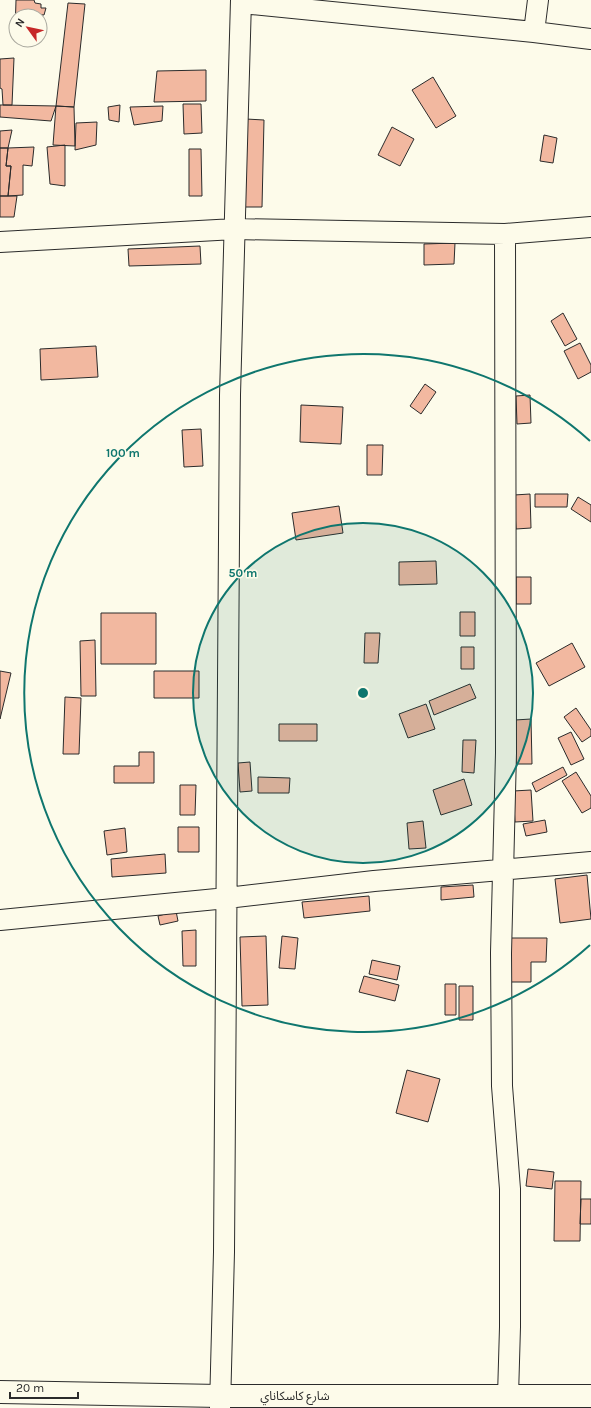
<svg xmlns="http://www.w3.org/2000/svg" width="591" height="1408" font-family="Karla,'Noto Sans Arabic',sans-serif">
	<rect width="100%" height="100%" fill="#fdfbea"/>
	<path fill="#f2b8a0" stroke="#2b2b2b" d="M16 0H34L35 3 41 4V8H46L44 15 27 14V16H16V33H15Z
		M68 3 85 4 74 107 56 106Z
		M14 58 12 105H3L2 89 0 88V59Z
		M206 70V101L154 102 157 71Z
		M433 77 456 116 436 128 412 90Z
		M183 104H201L202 133 184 134Z
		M0 105H3L56 106 51 121 0 117Z
		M120 105 119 122 109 120 108 107Z
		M56 106 74 107 75 146 53 145Z
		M163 106 162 121 134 125 130 107Z
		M246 119 264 120 262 207H244Z
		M97 122 96 145 75 150 76 123Z
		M392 127 414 139 400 166 378 155Z
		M12 130 8 148H0V131Z
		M544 135 557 138 553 163 540 161Z
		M65 145V186L50 184 47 147Z
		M34 147 32 166 23 165V195L8 196 11 166H6L8 148Z
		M0 148H8L6 166H11L8 196H0Z
		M189 149H201L202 196H189Z
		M0 196H17L14 217H0Z
		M455 243 454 264 424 265V244Z
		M200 246 201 264 129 266 128 249Z
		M563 313 577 339 565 346 551 321Z
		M580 343 591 365V372L578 379 564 351Z
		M96 346 98 377 41 380 40 349Z
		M425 384 436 392 421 414 410 406Z
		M530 395 531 423 517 424 516 396Z
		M301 405 343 407 341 444 300 442Z
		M201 429 203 466 184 467 182 430Z
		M367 445H383L382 475H367Z
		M530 494 531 528 516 529 514 495Z
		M535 494H568L567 507H535Z
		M578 497 591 505V522L571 509Z
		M339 506 343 533 296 540 292 513Z
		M436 561 437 584 399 585V562Z
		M516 577H531V604H516Z
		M460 612H475V636H460Z
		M101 613H156V664H101Z
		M365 633H380L378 663H364Z
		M95 640 96 696H81L80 641Z
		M572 643 585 667 549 686 536 663Z
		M461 647H474V669H461Z
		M0 671 11 673 0 719Z
		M154 671H199V698H154Z
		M470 684 476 698 434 715 429 701Z
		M65 697 81 698 79 754H63Z
		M426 704 435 729 408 738 399 714Z
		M576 708 591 730V736L582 742 564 717Z
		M531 719 532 764H516L515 720Z
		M279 724H317V741H279Z
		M571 732 584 759 571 765 558 738Z
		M463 740H476L474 773 462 772Z
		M139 752H154V783H114V766H139Z
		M250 762 252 791 240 792 238 763Z
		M563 767 567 775 536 792 532 783Z
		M576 772 591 796V808L582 813 562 781Z
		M258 777 290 778 289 793H258Z
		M464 779 472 805 441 815 433 790Z
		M180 785H196L195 815H180Z
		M531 790 533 821 515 822 513 791Z
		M545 820 547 832 526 836 523 824Z
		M423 821 426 848 409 849 407 823Z
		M178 827H199V852H178Z
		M125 828 127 852 107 855 104 831Z
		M165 854 166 873 112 877 111 859Z
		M587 875 591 919 560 923 555 879Z
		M473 885 474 897 441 900V887Z
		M369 896 370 911 304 918 302 902Z
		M176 911 178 921 160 925 158 916Z
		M196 930V966H183L182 931Z
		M266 936 268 1005 242 1006 240 937Z
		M282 936 298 938 295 969 279 968Z
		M511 938H547L546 962H531V982H510Z
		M372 960 400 966 397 980 369 974Z
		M364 976 399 985 395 1001 359 992Z
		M445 984H456V1015H445Z
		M459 986H473V1020H459Z
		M407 1070 440 1079 428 1122 396 1113Z
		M528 1169 554 1172 552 1189 526 1186Z
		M555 1181H581L580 1241H554Z
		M581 1199H591V1224H580Z"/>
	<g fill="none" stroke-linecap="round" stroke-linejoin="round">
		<defs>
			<path id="street" d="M241 3 534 32 591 39
				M534 32 538 0
				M505 234 506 753 501 953 502 1086 510 1189V1327L508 1396
				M0 242 235 229 505 234 591 227
				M0 920 227 898 374 881 591 862
				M220 1408 224 1252 230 395 241 0"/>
			<path id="secondary" d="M0 1392 220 1396H591"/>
		</defs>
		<use href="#street" stroke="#2b2b2b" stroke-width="22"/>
		<use href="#secondary" stroke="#2b2b2b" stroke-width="24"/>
		<use href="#street" stroke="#fdfbea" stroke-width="20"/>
		<use href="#secondary" stroke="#fdfbea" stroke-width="22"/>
	</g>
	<circle cx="363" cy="693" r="170" fill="#0f766e" fill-opacity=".12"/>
	<g fill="none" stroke="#0f766e" stroke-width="2">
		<circle cx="363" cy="693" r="170"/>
		<path d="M590 945A339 339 0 1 1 590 441"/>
	</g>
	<g text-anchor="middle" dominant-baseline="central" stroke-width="3" stroke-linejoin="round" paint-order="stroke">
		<g font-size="12" fill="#2b2b2b" stroke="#fdfbea">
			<text x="295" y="1396">شارع كاسكاناي</text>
		</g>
	</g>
	<circle cx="363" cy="693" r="6" fill="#0f766e" stroke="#fdfbea" stroke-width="2"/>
	<g font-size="12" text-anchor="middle" font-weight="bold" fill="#0f766e" stroke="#fdfbea" stroke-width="3" stroke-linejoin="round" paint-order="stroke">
		<text x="123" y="457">100 m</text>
		<text x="243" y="577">50 m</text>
	</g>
	<g transform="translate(28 28) rotate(303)"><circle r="19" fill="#fdfbea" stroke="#a9a89e"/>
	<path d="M0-3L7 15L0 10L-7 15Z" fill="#c62828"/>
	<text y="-6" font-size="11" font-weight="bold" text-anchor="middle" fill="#2b2b2b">N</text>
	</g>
	<path d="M10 1392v6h68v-6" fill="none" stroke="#2b2b2b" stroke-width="2"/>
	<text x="16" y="1392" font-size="12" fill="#2b2b2b" stroke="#fdfbea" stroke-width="3" paint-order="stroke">20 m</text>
</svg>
